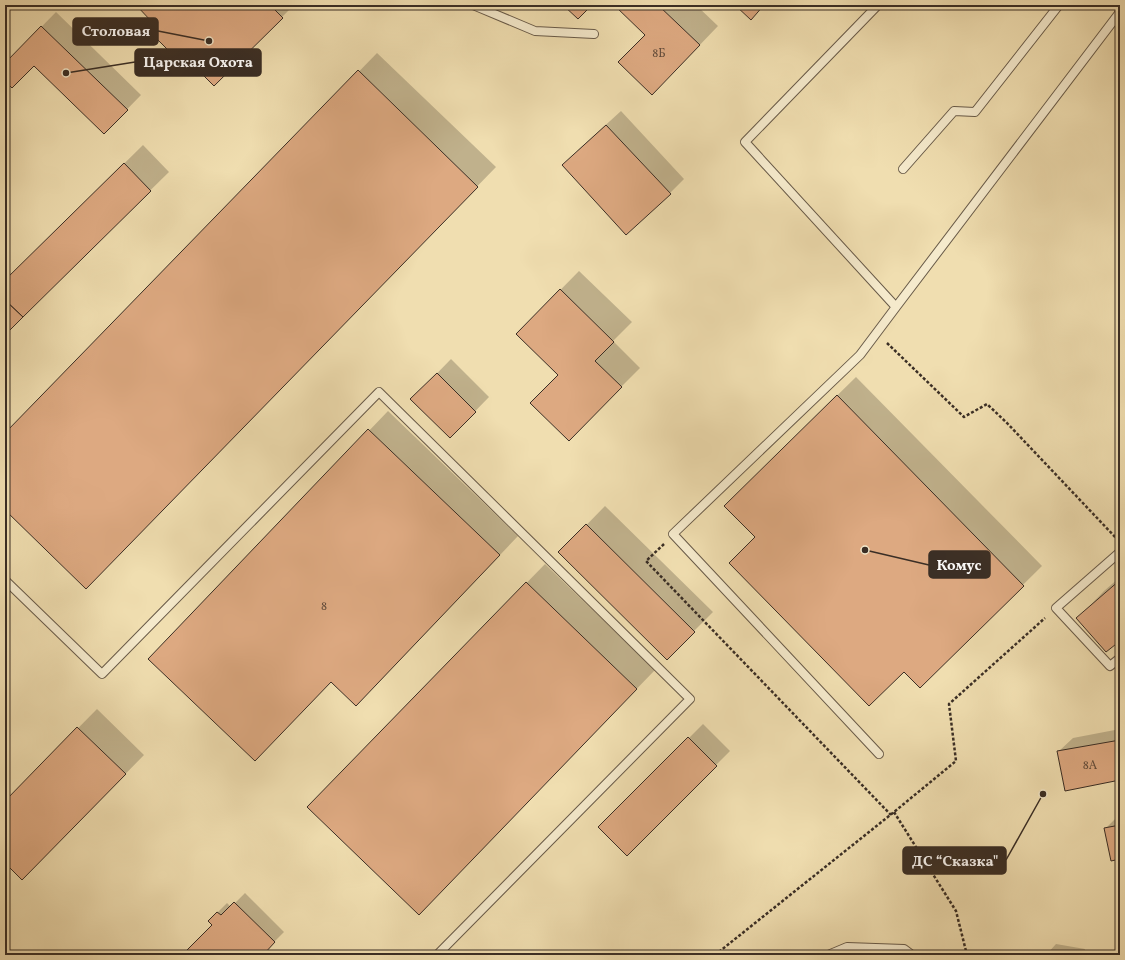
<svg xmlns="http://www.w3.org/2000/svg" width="1125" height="960" font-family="Vollkorn,serif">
	<rect width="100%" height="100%" fill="#f0deb0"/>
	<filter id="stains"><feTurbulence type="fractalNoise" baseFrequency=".005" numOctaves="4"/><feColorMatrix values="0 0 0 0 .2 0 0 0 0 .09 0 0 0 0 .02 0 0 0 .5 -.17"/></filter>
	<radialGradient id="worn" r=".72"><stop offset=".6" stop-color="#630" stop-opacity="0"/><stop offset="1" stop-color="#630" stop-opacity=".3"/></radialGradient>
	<path fill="#0003" d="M137 5H294L282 17 154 22Z
		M616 5H696L718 26 671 75 646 35Z
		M56 12 141 95 104 133 34 64 5 79V64Z
		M377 53 496 167 105 569 5 509V435Z
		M621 111 684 179 670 193 577 151Z
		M143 145 169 172 5 333V281Z
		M579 271 632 322 613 341 640 368 569 439 559 375 517 334Z
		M451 359 489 397 450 437 412 399Z
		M856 377 1042 566 920 687 904 671 756 537 744 487Z
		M388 411 518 536 375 686 150 659Z
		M605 506 713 612 667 658 560 552Z
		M545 564 655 670 437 895 309 807Z
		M1120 577V639L1078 618 1104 591Z
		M97 709 144 755 41 860 5 862V802Z
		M703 724 730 751 627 854 600 827Z
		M1120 729V779L1058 752 1073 738Z
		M1120 814V858L1105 829Z
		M245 893 284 932 261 955H183L213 925 209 921 227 903 231 907Z
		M1056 944 1085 949 1084 955H1046Z
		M896 946 897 955H856L861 950Z"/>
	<path fill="#dda981" stroke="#3a2e25" d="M136 5H270L283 18 214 86 181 53 176 58 146 28 152 22Z
		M563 5H592L578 19Z
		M614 5H658L700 45 652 95 618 62 645 35Z
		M735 5H764L751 20Z
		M41 26 128 110 104 134 34 66 12 88 5 81V63Z
		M358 70 478 187 86 589 5 510V433Z
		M606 125 671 194 626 235 562 165Z
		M124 163 151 191 23 317 5 300V280Z
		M560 289 614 342 595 361 622 387 569 441 530 403 558 375 516 334Z
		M5 300 23 317 5 335Z
		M437 373 476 412 450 438 410 399Z
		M837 395 1024 586 920 688 904 672 869 706 729 563 755 537 724 506Z
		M368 429 500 555 356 706 331 682 255 761 148 659Z
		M586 524 695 632 667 660 558 552Z
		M1120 580V641L1106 652 1076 618Z
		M526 582 637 689 419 915 307 807Z
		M77 727 126 774 22 880 5 863V801Z
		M688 737 717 766 627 856 598 827Z
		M1120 740V780L1065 791 1057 751Z
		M1120 825V859L1111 861 1104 828Z
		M234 902 275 942 263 955H182L212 925 208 921 217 912 221 915Z"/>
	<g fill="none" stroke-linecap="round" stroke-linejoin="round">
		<defs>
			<path id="service" d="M473 5 535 31 594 34
				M878 5 745 142 896 307
				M903 169 954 111 975 112 1059 5
				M1120 552 1056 608 1110 666 1120 658
				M5 580 102 674 379 392 690 699 437 955
				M879 754 673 534 860 355 896 307 1120 12
				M828 955 847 947 904 949 912 955"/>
		</defs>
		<use href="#service" stroke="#685a48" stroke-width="10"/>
		<path stroke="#3a2e25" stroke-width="2.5" stroke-dasharray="3 2" stroke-linecap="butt" d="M887 343 964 417 987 404 1007 423 1117 539
			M664 544 646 561 891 815
			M894 812 956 911 967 955
			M715 955 894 812 956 761 949 704 1045 618"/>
		<use href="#service" stroke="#f5eacc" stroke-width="8"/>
	</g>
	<g text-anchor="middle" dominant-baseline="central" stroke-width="3.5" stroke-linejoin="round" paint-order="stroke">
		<g font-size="12" fill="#634d3c">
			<text x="659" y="54">8Б</text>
			<text x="324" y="607">8</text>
			<text x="1090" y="766">8А</text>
		</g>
	</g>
	<path fill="none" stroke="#3a2e25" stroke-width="1.5" d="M209 41L158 31M66 73L135 62M865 550L929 565M1043 794L1006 860"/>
	<g fill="#3a2e25" stroke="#f5eacc" stroke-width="1.5">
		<circle cx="209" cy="41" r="4"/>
		<circle cx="66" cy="73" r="4"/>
		<circle cx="865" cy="550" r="4"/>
		<circle cx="1043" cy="794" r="4"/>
	</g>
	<g fill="#3a2e25" stroke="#3a2e25" stroke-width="1.5">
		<rect x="73" y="18" width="85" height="27" rx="4"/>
		<rect x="135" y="49" width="126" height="27" rx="4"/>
		<rect x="929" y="551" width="61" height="27" rx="4"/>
		<rect x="903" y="847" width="103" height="27" rx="4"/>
	</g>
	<g font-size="15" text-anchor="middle" font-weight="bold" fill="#fff">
		<text x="116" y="36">Столовая</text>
		<text x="198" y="67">Царская Охота</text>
		<text x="959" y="570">Комус</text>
		<text x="955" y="866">ДС “Сказка"</text>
	</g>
	<rect width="1125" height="960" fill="none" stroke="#f0deb0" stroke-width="20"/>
	<rect x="6" y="6" width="1113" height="948" fill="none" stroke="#3a2e25" stroke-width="2"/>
	<rect x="10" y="10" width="1105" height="940" fill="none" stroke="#3a2e25"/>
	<rect width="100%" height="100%" filter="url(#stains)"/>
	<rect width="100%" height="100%" fill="url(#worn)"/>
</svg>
